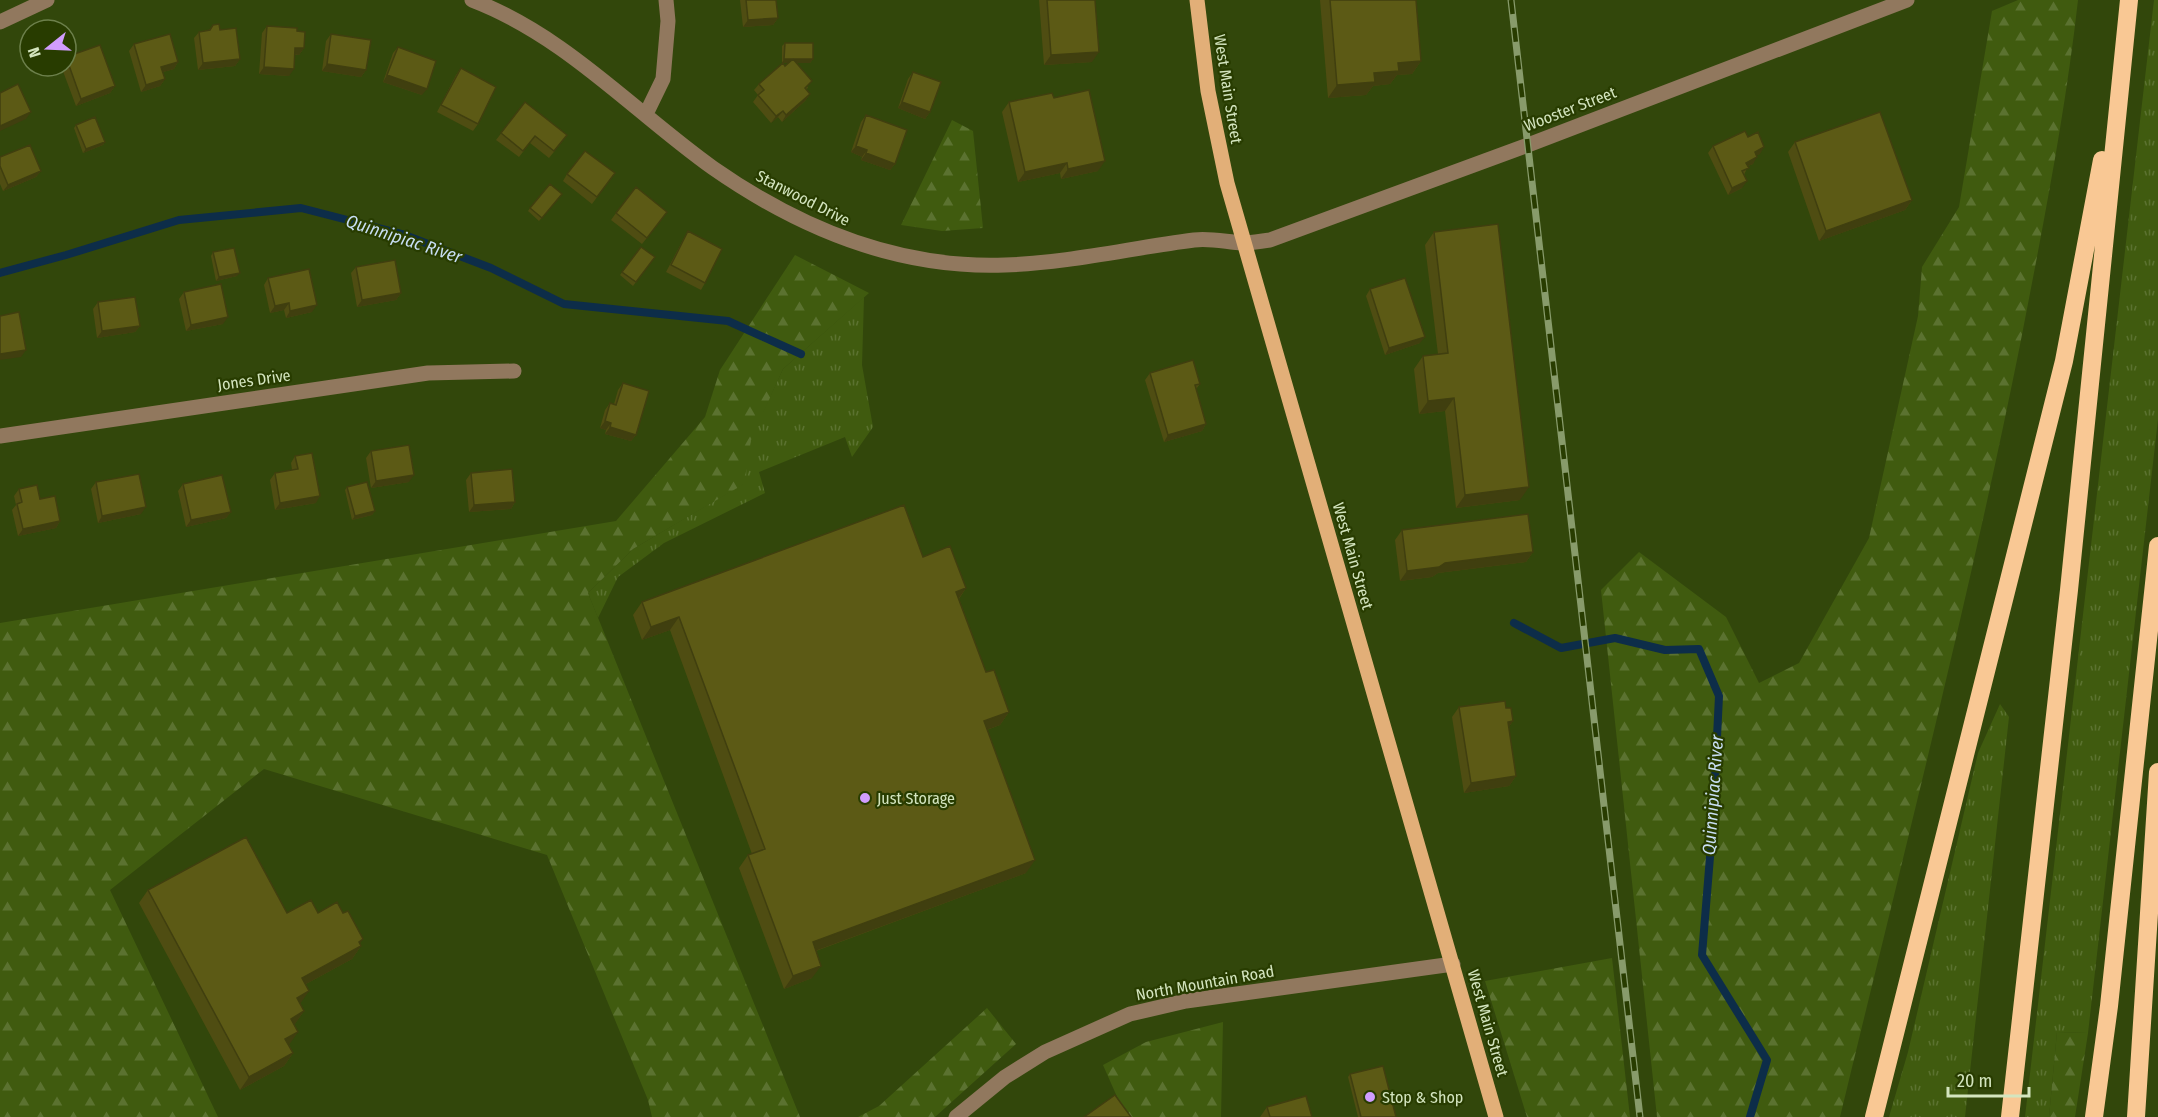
<svg xmlns="http://www.w3.org/2000/svg" width="2158" height="1117" font-family="'Fira Sans Condensed',sans-serif">
	<defs>
		<pattern id="grass-tufts" width="24" height="20" patternUnits="userSpaceOnUse" patternTransform="scale(1.5)"><rect width="24" height="20" fill="#405b0f"/><path d="M3 7l-1-3M5 7V3M7 7l1-3M15 17l-1-3M17 17v-4M19 17l1-3" fill="none" stroke="#5b7230"/></pattern>
		<pattern id="forest-firs" width="22" height="20" patternUnits="userSpaceOnUse" patternTransform="scale(1.5)"><rect width="22" height="20" fill="#405b0f"/><path d="M5 1l3.5 6h-7zM16 11l3.5 6h-7z" fill="#5b7230"/></pattern>
	</defs>
	<rect width="100%" height="100%" fill="#32470b"/>
	<path fill="url(#grass-tufts)" d="M2154 0H2158V419L2088 1033 2057 1032 2049 1117H2025Z
		M864 297 862 365 873 427 852 457 845 437 759 472 765 493 664 543 618 577 598 618 588 593 633 549 743 484 750 440 783 369Z
		M2000 704 2009 717 1965 1117H1889L1908 1052 1978 753Z"/>
	<path fill="url(#forest-firs)" d="M2018 0H2078C2065 116 2042 231 2020 345 1968 604 1902 860 1840 1117H1657L1601 590 1639 552 1726 617 1759 683 1799 663 1869 538 1918 316 1922 267 1959 207 1992 11Z
		M952 120 973 131 983 228 942 231 901 225Z
		M795 255 869 293 783 369 751 440 744 484 633 549 588 593 800 1117H652L648 1100 547 855 264 769 110 890 218 1117H0V623L616 521 705 417 720 370Z
		M1612 958 1630 1117H1527L1485 981Z
		M987 1008 1016 1044 935 1117H858L879 1106Z
		M1223 1022 1221 1117H1126L1103 1065 1146 1042Z
		M2057 1032 2088 1033 2075 1117H2049Z"/>
	<g fill="none" stroke-linecap="round" stroke-linejoin="round">
		<path stroke="#0d2d49" stroke-width="8" d="M0 273 66 255 179 220 301 208 402 234 491 268 564 304 728 321 801 354
			M1514 623 1561 648 1615 638 1665 650 1699 649 1719 696 1713 820 1702 955 1767 1060 1750 1117"/>
		<path stroke="#91785e" stroke-width="15" d="M472 0C566 36 633 111 713 168 799 228 898 269 1005 265 1068 263 1131 248 1194 240 1211 238 1226 242 1243 243 1252 243 1261 241 1270 240L1528 145 1907 0
			M0 22 47 0
			M646 114 663 79 668 21 666 0
			M0 436 428 373 514 371
			M956 1117 1005 1077 1045 1052 1130 1014 1186 1001 1453 964"/>
		<path stroke="#e2af78" stroke-width="15" d="M1197 0 1208 91 1227 183 1496 1117"/>
		<path stroke="#f9c894" stroke-width="18" d="M1874 1117 2064 361 2102 160
			M2010 1117 2069 590 2129 0
			M2094 1117 2109 1006 2158 546
			M2136 1117 2158 772"/>
		<defs>
			<path id="rail" d="M1511 0 1640 1117"/>
		</defs>
		<use href="#rail" stroke="#889b6b" stroke-width="7"/>
		<use href="#rail" stroke="#283c00" stroke-width="4.5" stroke-dasharray="14" stroke-linecap="butt"/>
	</g>
	<path fill="#4f4d12" d="M740 0H776L778 18 773 25 743 27Z
		M1039 0H1095L1092 62 1044 65Z
		M1320 0H1416L1421 61 1412 74 1397 75 1390 84 1373 86 1366 95 1328 98Z
		M213 25 220 30 240 59 235 66 198 70 194 38 199 32 209 30Z
		M267 26 297 31 304 48 299 55H295L289 76 259 74 262 33Z
		M331 34 366 70 361 77 322 71 326 41Z
		M785 43 813 59 810 63H797L808 88 806 89 810 94 805 101 782 122 778 117 771 123 753 102 758 95 754 90 759 84 789 63H782V46Z
		M134 44 178 62 174 69 163 72 165 79 160 86 141 92 129 51Z
		M398 47 422 95 383 82 393 53Z
		M66 57 115 86 110 93 76 106 61 66H66Z
		M461 68 478 124 473 131 437 112 456 75Z
		M913 72 930 112 925 119 898 108 908 79Z
		M1054 98 1098 171 1061 179 1060 173 1018 182 1002 112 1009 102Z
		M525 102 562 142 549 158 530 143 519 157 496 140Z
		M866 115 895 164 890 170 861 160 862 157 851 152 861 122Z
		M76 125 105 142 103 145 83 153 74 128Z
		M1748 137 1760 154 1756 155 1753 164 1748 166 1744 175 1742 188 1728 195 1708 153 1713 146Z
		M1795 142 1912 200 1905 210 1819 241 1788 152Z
		M0 157 41 171 36 177 3 191 0 184Z
		M615 173 592 204 563 181 567 174Z
		M560 197 539 221 528 211 530 208Z
		M616 213 662 219 642 244 611 220Z
		M688 231 705 283 701 290 666 272 684 238Z
		M1434 232 1520 500 1456 508 1445 411 1419 414 1414 369 1423 356 1438 354 1425 245Z
		M641 247 655 257 633 286 620 275Z
		M213 252 237 276 216 281 211 256Z
		M356 267 401 293 396 300 357 307 351 273Z
		M268 278 312 312 286 318 284 310 270 313 264 285Z
		M1370 289 1420 343 1385 355 1366 296Z
		M184 292 223 324 186 331 179 299Z
		M98 302 140 326 135 332 97 338 93 309Z
		M1150 373 1200 384 1196 389 1206 424 1202 431 1164 442 1145 380Z
		M623 383 636 435 631 441 605 434 606 430 600 428 605 410 610 403 614 404 618 390Z
		M371 451 409 482 371 488 366 458Z
		M295 456 316 503 275 510 270 480 275 473 292 470 291 463Z
		M471 473 515 502 511 509 469 512 466 480Z
		M96 482 141 514 98 523 91 489Z
		M183 484 231 512 226 518 186 527 178 491Z
		M347 487 375 511 372 515 352 520 345 490Z
		M19 489 40 499 60 521 56 528 18 536 12 510 16 505 14 496Z
		M1402 530 1533 552 1526 562 1438 573 1432 577 1400 581 1395 540Z
		M923 557 966 588 959 599 986 672 1009 712 1000 725 987 730 1026 873 816 951 812 978 784 989 739 868 748 855 752 854 670 630 642 640 633 615 642 602Z
		M1459 707 1506 708 1513 721 1508 728 1516 776 1509 786 1464 793 1452 717Z
		M148 890 287 913H318L360 944 361 946 352 959 306 984 300 1004 304 1011 294 1025 289 1045 293 1053 284 1066 240 1090 139 903Z
		M1350 1074 1396 1117H1358L1348 1077Z
		M1267 1107 1312 1117H1260Z"/>
	<path fill="#403f0f" d="M778 18 773 25 743 27 748 20Z
		M295 48H304L299 55 291 54Z
		M1099 52 1092 62 1044 65 1051 55Z
		M240 59 235 66 198 70 203 63Z
		M784 59H813L810 63H782Z
		M1421 61 1412 74 1397 75 1390 84 1373 86 1366 95 1328 98 1337 85 1374 73 1398 63Z
		M178 62 174 69 156 74 161 67Z
		M327 64 366 70 361 77 322 71Z
		M264 67 294 69 289 76 259 74Z
		M387 75 427 89 422 95 383 82Z
		M165 79 160 86 141 92 146 85Z
		M115 86 110 93 76 106 81 99Z
		M810 94 805 101 782 122 786 115Z
		M902 102 930 112 925 119 898 108Z
		M783 111 778 117 771 123 776 116Z
		M31 112 26 119 0 131V126Z
		M105 142 103 145 83 153 86 149Z
		M856 146 867 150 862 157 851 152Z
		M1764 147 1760 154 1750 158 1755 152Z
		M866 153 895 164 890 170 861 160Z
		M1757 157 1753 164 1741 169 1746 163Z
		M1105 161 1098 171 1061 179 1068 169Z
		M1067 163 1060 173 1018 182 1025 172Z
		M41 171 36 177 3 191 8 185Z
		M1747 181 1742 188 1728 195 1732 188Z
		M1912 200 1905 210 1819 241 1826 231Z
		M240 273 237 276 216 281 219 277Z
		M401 293 396 300 357 307 362 300Z
		M289 303 284 310 270 313 275 306Z
		M317 305 312 312 286 318 290 311Z
		M228 317 223 324 186 331 191 325Z
		M140 326 135 332 97 338 102 331Z
		M1425 337 1420 343 1385 355 1389 348Z
		M26 350 21 357 0 360V354Z
		M1454 398 1445 411 1419 414 1428 401Z
		M605 421 611 423 606 430 600 428Z
		M1206 424 1202 431 1164 442 1168 435Z
		M610 427 636 435 631 441 605 434Z
		M414 475 409 482 371 488 376 481Z
		M1529 487 1520 500 1456 508 1465 495Z
		M320 496 316 503 275 510 280 503Z
		M515 502 511 509 469 512 474 505Z
		M146 507 141 514 98 523 102 516Z
		M375 511 372 515 352 520 355 516Z
		M231 512 226 518 186 527 191 520Z
		M60 521 56 528 18 536 23 529Z
		M1533 552 1526 562 1438 573 1432 577 1400 581 1407 571 1445 563Z
		M966 588 957 601 956 592Z
		M679 617 670 630 642 640 651 627Z
		M1009 712 1000 725 975 734 984 721Z
		M1513 721 1506 731 1508 722Z
		M1516 776 1509 786 1464 793 1471 783Z
		M1035 860 1026 873 804 955 813 942Z
		M363 939 357 948 361 946 352 959 293 991 302 978Z
		M821 966 812 978 784 989 793 976Z
		M309 991 300 1004 297 998Z
		M304 1011 295 1024 282 1032 291 1019Z
		M298 1032 289 1045 276 1052 285 1039Z
		M293 1053 284 1066 240 1090 249 1077Z"/>
	<path fill="#5c5a15" stroke="#403f0f" stroke-width="1.5" d="M746 0H776L778 18 748 20Z
		M1047 0H1095L1099 52 1051 55Z
		M1330 0H1416L1421 61 1398 63 1399 71 1374 73 1375 82 1337 85Z
		M219 24 220 30 236 28 240 59 203 63 199 32 210 30 213 25Z
		M267 26 297 28V31L305 32 304 48H295L294 69 264 67Z
		M170 34 178 62 161 67 165 79 146 85 134 44Z
		M331 34 371 40 366 70 327 64Z
		M785 43H813V59H784Z
		M100 45 115 86 81 99 66 57Z
		M398 47 436 61 427 89 387 75Z
		M793 59 812 81 805 88 810 94 786 115 783 111 776 116 758 95 764 90 759 84 783 63 785 66Z
		M461 68 496 87 478 124 441 105Z
		M913 72 941 82 930 112 902 102Z
		M18 84 31 112 0 126V93Z
		M1089 90 1105 161 1068 169 1067 163 1025 172 1009 102 1052 93 1054 98Z
		M525 102 567 135 554 151 535 136 523 151 501 133Z
		M1880 112 1912 200 1826 231 1795 142Z
		M866 115 907 130 895 164 866 153 867 150 856 146Z
		M95 117 105 142 86 149 76 125Z
		M1745 131 1748 137 1758 132 1764 147 1755 152 1757 157 1746 163 1749 168 1742 171 1747 181 1732 188 1713 146Z
		M30 145 41 171 8 185 0 166V157Z
		M585 151 615 173 597 197 567 174Z
		M550 184 562 194 542 218 530 208Z
		M636 187 667 212 647 238 616 213Z
		M1498 224 1529 487 1465 495 1454 398 1428 401 1423 356 1448 353 1434 232Z
		M688 231 722 249 705 283 671 265Z
		M641 247 655 257 636 282 622 272Z
		M234 248 240 273 219 277 213 252Z
		M395 260 401 293 362 300 356 267Z
		M309 269 317 305 290 311 289 303 275 306 268 278Z
		M1405 278 1425 337 1389 348 1370 289Z
		M221 284 228 317 191 325 184 292Z
		M135 297 140 326 102 331 98 302Z
		M19 312 26 350 0 354V316Z
		M1193 360 1200 384 1195 385 1206 424 1168 435 1150 373Z
		M623 383 649 391 636 435 610 427 611 423 605 421 610 403 616 405Z
		M409 445 414 475 376 481 371 451Z
		M312 453 320 496 280 503 275 473 298 469 295 456Z
		M512 469 515 502 474 505 471 473Z
		M139 474 146 507 102 516 96 482Z
		M222 475 231 512 191 520 183 484Z
		M367 482 375 511 355 516 347 487Z
		M37 485 40 499 55 496 60 521 23 529 17 504 22 502 19 489Z
		M904 505 923 557 950 546 966 588 956 592 986 672 994 670 1009 712 984 721 1035 860 813 942 821 966 793 976 748 855 765 849 679 617 651 627 642 602Z
		M1528 514 1533 552 1445 563 1439 567 1407 571 1402 530Z
		M1505 701 1506 708H1511L1513 721 1508 722 1516 776 1471 783 1459 707Z
		M246 837 287 913 311 900 318 913 337 902 343 913 348 911 363 939 359 942 361 946 302 978 309 991 297 998 304 1011 291 1019 298 1032 285 1039 293 1053 249 1077 148 890Z
		M1383 1066 1396 1117H1361L1350 1074Z
		M1115 1095 1131 1117H1084Z
		M1306 1096 1312 1117H1270L1267 1107Z"/>
	<g fill="#d19dfe" stroke="#283c00" stroke-width="2">
		<circle cx="865" cy="798" r="6"/>
		<circle cx="1370" cy="1097" r="6"/>
	</g>
	<g text-anchor="middle" dominant-baseline="central" stroke-width="4.5" stroke-linejoin="round" paint-order="stroke">
		<g font-size="16" fill="#d4e5bf" stroke="#283c00">
			<text transform="translate(1228 89) rotate(81)">West Main Street</text>
			<text transform="translate(1570 109) rotate(-21)">Wooster Street</text>
			<text transform="translate(803 198) rotate(27)">Stanwood Drive</text>
			<text transform="translate(254 380) rotate(-8)">Jones Drive</text>
			<text transform="translate(1353 556) rotate(74)">West Main Street</text>
			<text transform="translate(1205 983) rotate(-10)">North Mountain Road</text>
			<text transform="translate(1488 1023) rotate(74)">West Main Street</text>
		</g>
		<g font-size="16" fill="#d4e5bf" stroke="#283c00" text-anchor="start">
			<text x="877" y="798">Just Storage</text>
			<text x="1382" y="1097">Stop &amp; Shop</text>
		</g>
		<g font-size="18" font-style="italic" fill="#c8def3" stroke="#283c00">
			<text transform="translate(404 239) rotate(18)">Quinnipiac River</text>
			<text transform="translate(1713 795) rotate(-86)">Quinnipiac River</text>
		</g>
	</g>
	<g transform="translate(48 48) rotate(252)"><circle r="28" fill="#283c00" stroke="#6d804c" stroke-width="1.5"/>
	<path d="M0-4.5L10 22L0 15L-10 22Z" fill="#d19dfe"/>
	<text y="-9" font-size="16" font-weight="bold" text-anchor="middle" fill="#d4e5bf">N</text>
	</g>
	<path d="M1948 1087v9h81v-9" fill="none" stroke="#d4e5bf" stroke-width="3"/>
	<text x="1957" y="1087" font-size="18" fill="#d4e5bf" stroke="#283c00" stroke-width="4.5" paint-order="stroke">20 m</text>
</svg>
